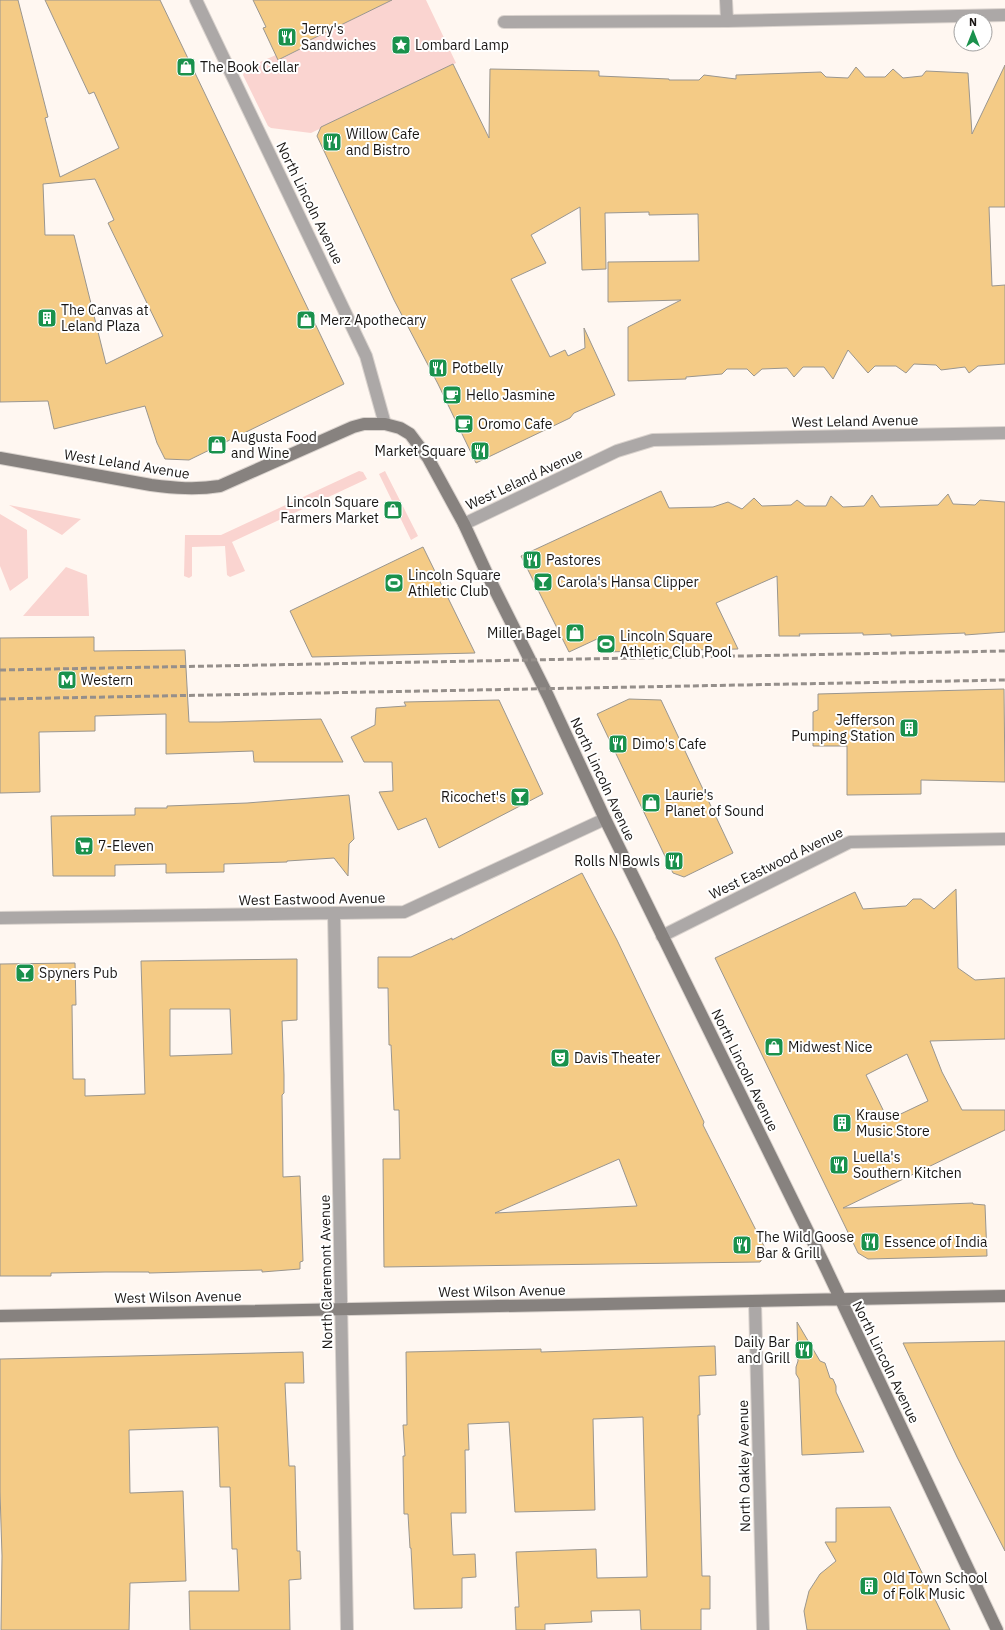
<svg xmlns="http://www.w3.org/2000/svg" width="1005" height="1630" font-family="'IBM Plex Sans',sans-serif">
	<rect width="100%" height="100%" fill="#fff7f1"/>
	<path fill="#fad4d0" d="M392 0H426L456 63 311 133 271 128 268 126 243 75 246 68 276 55 279 60 310 44 308 41Z
		M359 471 363 472 367 479 232 542 245 571 230 577 227 575 225 546 192 547V576L189 578 184 576 185 535H221Z
		M385 471 418 536 411 540 379 474Z
		M9 505 81 519 62 535Z
		M0 514 27 530 28 578 10 591 0 566Z
		M66 567 87 575 89 616H23Z"/>
	<path fill="#f4cb86" stroke="#9a968f" fill-rule="evenodd" d="M0 0H18L48 117 45 118 60 177 119 148 94 92 89 94 45 0H160L344 384 189 460 165 459 157 443 145 406 54 429 48 401 0 402ZM95 179 114 220 108 223 163 336 106 364 74 235H45L43 184Z
		M253 0H392L308 41 310 44 278 60 263 28 266 27Z
		M453 64 489 138 490 69 599 71V76L669 79V80H699L704 75 736 79V75L821 72 826 77 848 78 856 67 865 77H885L893 69 903 78 922 76 926 71 968 73 972 134 1005 65V207H989L992 286 1005 285V364L978 366 969 373 965 367 941 370 936 365 914 364 906 373 896 366H875L868 373 848 350 833 379 824 367H803L794 377 787 368 762 369 754 376 747 369H727L722 374 686 377V379L628 381V327L681 300 608 302V262L699 261 698 214 649 215V212L605 213 606 269 582 270 580 207 531 235 546 263 511 279 550 357 565 350 568 356 585 348 584 328 615 395 574 413 570 418 476 463 438 384 394 300 317 136 321 127Z
		M661 491 669 508 713 507 728 502 742 509 754 498 762 506 791 505 797 500 805 506H826L831 496 843 507 864 506 872 495 880 507 938 505 948 494 953 504 975 505 980 500 1005 502V632L965 635V633L891 636V634L863 635V633L799 634 800 636H779L777 576 716 603 738 649 604 652 597 639 569 652 521 556Z
		M423 547 475 653 312 657 290 611Z
		M94 637V651L185 650 189 722H219L321 719 343 762H254L253 751 166 754V714L95 716V731L39 732 40 792 0 793V638Z
		M1004 689 1005 782 921 780V794L847 795V746H813V712L818 710V694Z
		M629 699 661 700 733 853 684 877 673 873 597 714Z
		M499 700 543 794 439 848 426 818 398 830 379 792 393 791 392 762H364L351 737 375 725 376 708 406 706 404 702Z
		M349 795 354 839 349 844 348 876 334 858 287 861V862L224 864V872L166 873V864L115 865V876H53L51 816 135 815V808H167V806L247 803Z
		M582 873 617 940 704 1122 703 1125 767 1252 760 1262 384 1267 383 1159H400L399 1110H394L391 1045H389L388 988H378V957H411L452 938V940ZM619 1159 637 1206 495 1213Z
		M956 889 958 968 975 980 1005 978V1039L930 1041 942 1072 962 1110H1005V1130L843 1208 973 1203V1204L985 1205 987 1256 868 1259 858 1253 715 958 855 892 863 909 906 906 913 899H921L934 909ZM907 1054 928 1101 888 1120 866 1075Z
		M297 959V1020L282 1021 284 1075V1093L282 1095 283 1177 300 1176 303 1261 300 1262V1269L262 1272V1270L149 1273V1272H105L51 1273V1276H0V964L75 963 76 1005H72L73 1079H85V1096L145 1094 141 961ZM170 1009H230L232 1054 170 1056Z
		M797 1322 820 1361 825 1363 830 1378 833 1379 836 1386V1392L864 1452 802 1455 799 1379 796 1374V1367L798 1361Z
		M1005 1341V1551L957 1457 903 1343Z
		M715 1346 716 1375 699 1376 700 1415H698L702 1576H710V1609H701V1630H641L640 1610 591 1611 592 1622 545 1624V1630H516L515 1607H519L516 1552 596 1549 597 1578 647 1577 643 1417 593 1419V1420L595 1510 515 1512 509 1422 468 1424 469 1450H465L466 1513H451L453 1555 475 1554 476 1577 462 1578V1608L414 1609 411 1548H410L408 1514H404L403 1456H405L403 1425H407L406 1352 541 1349V1352Z
		M303 1352 304 1383H285L289 1466H295L297 1551H300L301 1579 289 1580 290 1630H190L189 1591H239L237 1549H232L230 1487H220L218 1427 129 1430 130 1493 183 1491 186 1581 130 1583 129 1630H1L2 1556 0 1492V1359Z
		M890 1507 950 1630H807L804 1611 809 1591 820 1574 836 1561 825 1542H836V1508Z"/>
	<g fill="none" stroke-linecap="round" stroke-linejoin="round">
		<defs>
			<path id="street" d="M196 0 366 356 385 424
				M726 0 727 21
				M504 22 727 21 1005 15
				M464 524 617 451 653 440 1005 433
				M334 913 347 1630
				M0 918 404 912 605 819
				M662 936 850 842 1005 839
				M755 1301 763 1630"/>
			<path id="secondary" d="M0 458 151 485C174 488 196 490 220 486L353 427 364 424H385L400 428 410 434 428 458 464 524 488 576 548 696 605 819 823 1262 997 1630
				M0 1316 1005 1296"/>
		</defs>
		<use href="#street" stroke="#dad3ce" stroke-width="14"/>
		<use href="#secondary" stroke="#dad3ce" stroke-width="14"/>
		<use href="#street" stroke="#aca8a7" stroke-width="12"/>
		<use href="#secondary" stroke="#87827f" stroke-width="12"/>
		<path stroke="#958f8b" stroke-width="3" stroke-dasharray="6 3" stroke-linecap="butt" d="M0 670 1005 651
			M0 699 1005 680"/>
	</g>
	<defs>
		<symbol id="restaurant-square" viewBox="-11 -11 22 22"><rect x="-9" y="-9" width="18" height="18" rx="4" fill="#1a914c" stroke="#fff"/><path d="M-5-6h1v4h1v-4h1v4h1v-4h1v5L-1.5 .5V6h-2V.5L-5-1ZM5-6V6H3V1.5H1.5Q1.5-4 5-6Z" fill="#fff"/></symbol>
		<symbol id="sight-square" viewBox="-11 -11 22 22"><rect x="-9" y="-9" width="18" height="18" rx="4" fill="#1a914c" stroke="#fff"/><path d="M0-6L1.8-2.2L6-1.7L2.9 1.2L3.7 5.4L0 3.3L-3.7 5.4L-2.9 1.2L-6-1.7L-1.8-2.2Z" fill="#fff"/></symbol>
		<symbol id="shop-square" viewBox="-11 -11 22 22"><rect x="-9" y="-9" width="18" height="18" rx="4" fill="#1a914c" stroke="#fff"/><path d="M-5-2.5h2.3a2.7 3.5 0 0 1 5.4 0H5L5.5 6h-11ZM-1.5-2.5h3a1.5 2.3 0 0 0-3 0Z" fill="#fff"/></symbol>
		<symbol id="building-square" viewBox="-11 -11 22 22"><rect x="-9" y="-9" width="18" height="18" rx="4" fill="#1a914c" stroke="#fff"/><path d="M-4-6H4V6H1V3H-1V6H-4ZM-2.5-4.3h1.7v1.8h-1.7ZM.8-4.3h1.7v1.8H.8ZM-2.5-1h1.7V.8h-1.7ZM.8-1h1.7V.8H.8Z" fill="#fff"/></symbol>
		<symbol id="cafe-square" viewBox="-11 -11 22 22"><rect x="-9" y="-9" width="18" height="18" rx="4" fill="#1a914c" stroke="#fff"/><path d="M-5.5-4.5H6V0H3Q3 3.5 0 3.5H-2.5Q-5.5 3.5-5.5 0ZM3-3.2v2h1.7v-2ZM-6 4.5H4V6H-6Z" fill="#fff"/></symbol>
		<symbol id="bar-square" viewBox="-11 -11 22 22"><rect x="-9" y="-9" width="18" height="18" rx="4" fill="#1a914c" stroke="#fff"/><path d="M-6-5H6L.8 .8V4.5H3.5V6h-7V4.5H-.8V.8Z" fill="#fff"/></symbol>
		<symbol id="stadium-square" viewBox="-11 -11 22 22"><rect x="-9" y="-9" width="18" height="18" rx="4" fill="#1a914c" stroke="#fff"/><path d="M0-5a6.5 5 0 1 0 0 10a6.5 5 0 1 0 0-10ZM-3.5-1.8h7v3.6h-7Z" fill="#fff"/></symbol>
		<symbol id="metro-square" viewBox="-11 -11 22 22"><rect x="-9" y="-9" width="18" height="18" rx="4" fill="#1a914c" stroke="#fff"/><path d="M-5.5 5V-5H-3L0 0L3-5H5.5V5H3V-.5L0 4L-3-.5V5Z" fill="#fff"/></symbol>
		<symbol id="supermarket-square" viewBox="-11 -11 22 22"><rect x="-9" y="-9" width="18" height="18" rx="4" fill="#1a914c" stroke="#fff"/><path d="M-6-5.5h2.5l.6 2H6L4.5 2H-2.5L-4.4-4H-6ZM-1.5 3.2a1.3 1.3 0 1 0 .1 0ZM3 3.2a1.3 1.3 0 1 0 .1 0Z" fill="#fff"/></symbol>
		<symbol id="theatre-square" viewBox="-11 -11 22 22"><rect x="-9" y="-9" width="18" height="18" rx="4" fill="#1a914c" stroke="#fff"/><path d="M-5-5.5Q0-4 5-5.5V0Q5 5 0 6Q-5 5-5 0ZM-3.3-2.5H-1v1.5H-3.3ZM1-2.5H3.3v1.5H1ZM-2.8 1Q0 5.5 2.8 1Z" fill="#fff"/></symbol>
	</defs>
	<g fill-rule="evenodd">
		<use href="#restaurant-square" x="276" y="26" width="22" height="22"/>
		<use href="#sight-square" x="390" y="34" width="22" height="22"/>
		<use href="#shop-square" x="175" y="56" width="22" height="22"/>
		<use href="#restaurant-square" x="321" y="131" width="22" height="22"/>
		<use href="#building-square" x="36" y="307" width="22" height="22"/>
		<use href="#shop-square" x="295" y="309" width="22" height="22"/>
		<use href="#restaurant-square" x="427" y="357" width="22" height="22"/>
		<use href="#cafe-square" x="441" y="384" width="22" height="22"/>
		<use href="#cafe-square" x="453" y="413" width="22" height="22"/>
		<use href="#shop-square" x="206" y="434" width="22" height="22"/>
		<use href="#restaurant-square" x="469" y="440" width="22" height="22"/>
		<use href="#shop-square" x="382" y="499" width="22" height="22"/>
		<use href="#restaurant-square" x="521" y="549" width="22" height="22"/>
		<use href="#bar-square" x="532" y="571" width="22" height="22"/>
		<use href="#stadium-square" x="383" y="572" width="22" height="22"/>
		<use href="#shop-square" x="564" y="622" width="22" height="22"/>
		<use href="#stadium-square" x="595" y="633" width="22" height="22"/>
		<use href="#metro-square" x="56" y="669" width="22" height="22"/>
		<use href="#building-square" x="898" y="717" width="22" height="22"/>
		<use href="#restaurant-square" x="607" y="733" width="22" height="22"/>
		<use href="#bar-square" x="509" y="786" width="22" height="22"/>
		<use href="#shop-square" x="640" y="792" width="22" height="22"/>
		<use href="#supermarket-square" x="73" y="835" width="22" height="22"/>
		<use href="#restaurant-square" x="663" y="850" width="22" height="22"/>
		<use href="#bar-square" x="14" y="962" width="22" height="22"/>
		<use href="#shop-square" x="763" y="1036" width="22" height="22"/>
		<use href="#theatre-square" x="549" y="1047" width="22" height="22"/>
		<use href="#building-square" x="831" y="1112" width="22" height="22"/>
		<use href="#restaurant-square" x="828" y="1154" width="22" height="22"/>
		<use href="#restaurant-square" x="859" y="1231" width="22" height="22"/>
		<use href="#restaurant-square" x="731" y="1234" width="22" height="22"/>
		<use href="#restaurant-square" x="793" y="1339" width="22" height="22"/>
		<use href="#building-square" x="858" y="1575" width="22" height="22"/>
	</g>
	<g text-anchor="middle" dominant-baseline="central" stroke-width="4" stroke-linejoin="round" paint-order="stroke">
		<g font-size="14" fill="#1a1715" stroke="#fff" text-anchor="start">
			<text x="301" y="29">Jerry's<tspan x="301" dy="16">Sandwiches</tspan></text>
			<text x="415" y="45">Lombard Lamp</text>
			<text x="200" y="67">The Book Cellar</text>
			<text x="346" y="134">Willow Cafe<tspan x="346" dy="16">and Bistro</tspan></text>
			<text x="61" y="310">The Canvas at<tspan x="61" dy="16">Leland Plaza</tspan></text>
			<text x="320" y="320">Merz Apothecary</text>
			<text x="452" y="368">Potbelly</text>
			<text x="466" y="395">Hello Jasmine</text>
			<text x="478" y="424">Oromo Cafe</text>
			<text x="231" y="437">Augusta Food<tspan x="231" dy="16">and Wine</tspan></text>
			<text x="466" y="451" text-anchor="end">Market Square</text>
			<text x="379" y="502" text-anchor="end">Lincoln Square<tspan x="379" dy="16">Farmers Market</tspan></text>
			<text x="546" y="560">Pastores</text>
			<text x="408" y="575">Lincoln Square<tspan x="408" dy="16">Athletic Club</tspan></text>
			<text x="557" y="582">Carola's Hansa Clipper</text>
			<text x="561" y="633" text-anchor="end">Miller Bagel</text>
			<text x="620" y="636">Lincoln Square<tspan x="620" dy="16">Athletic Club Pool</tspan></text>
			<text x="81" y="680">Western</text>
			<text x="895" y="720" text-anchor="end">Jefferson<tspan x="895" dy="16">Pumping Station</tspan></text>
			<text x="632" y="744">Dimo's Cafe</text>
			<text x="665" y="795">Laurie's<tspan x="665" dy="16">Planet of Sound</tspan></text>
			<text x="506" y="797" text-anchor="end">Ricochet's</text>
			<text x="98" y="846">7-Eleven</text>
			<text x="660" y="861" text-anchor="end">Rolls N Bowls</text>
			<text x="39" y="973">Spyners Pub</text>
			<text x="788" y="1047">Midwest Nice</text>
			<text x="574" y="1058">Davis Theater</text>
			<text x="856" y="1115">Krause<tspan x="856" dy="16">Music Store</tspan></text>
			<text x="853" y="1157">Luella's<tspan x="853" dy="16">Southern Kitchen</tspan></text>
			<text x="756" y="1237">The Wild Goose<tspan x="756" dy="16">Bar &amp; Grill</tspan></text>
			<text x="884" y="1242">Essence of India</text>
			<text x="790" y="1342" text-anchor="end">Daily Bar<tspan x="790" dy="16">and Grill</tspan></text>
			<text x="883" y="1578">Old Town School<tspan x="883" dy="16">of Folk Music</tspan></text>
		</g>
		<g font-size="14" fill="#1a1715" stroke="#fff">
			<text transform="translate(310 203) rotate(64)">North Lincoln Avenue</text>
			<text transform="translate(855 421) rotate(-1)">West Leland Avenue</text>
			<text transform="translate(127 464) rotate(9)">West Leland Avenue</text>
			<text transform="translate(524 479) rotate(-25)">West Leland Avenue</text>
			<text transform="translate(603 779) rotate(65)">North Lincoln Avenue</text>
			<text transform="translate(776 863) rotate(-26)">West Eastwood Avenue</text>
			<text transform="translate(312 899) rotate(-1)">West Eastwood Avenue</text>
			<text transform="translate(745 1070) rotate(64)">North Lincoln Avenue</text>
			<text transform="translate(326 1272) rotate(-91)">North Claremont Avenue</text>
			<text transform="translate(502 1291) rotate(-1)">West Wilson Avenue</text>
			<text transform="translate(178 1297) rotate(-1)">West Wilson Avenue</text>
			<text transform="translate(886 1362) rotate(64)">North Lincoln Avenue</text>
			<text transform="translate(744 1466) rotate(-91)">North Oakley Avenue</text>
		</g>
	</g>
	<g transform="translate(973 32)"><circle r="19" fill="#ffffff" stroke="#a3a2a1"/>
	<path d="M0-3L7 15L0 10L-7 15Z" fill="#1a914c"/>
	<text y="-6" font-size="11" font-weight="bold" text-anchor="middle" fill="#1a1715">N</text>
	</g>
</svg>
